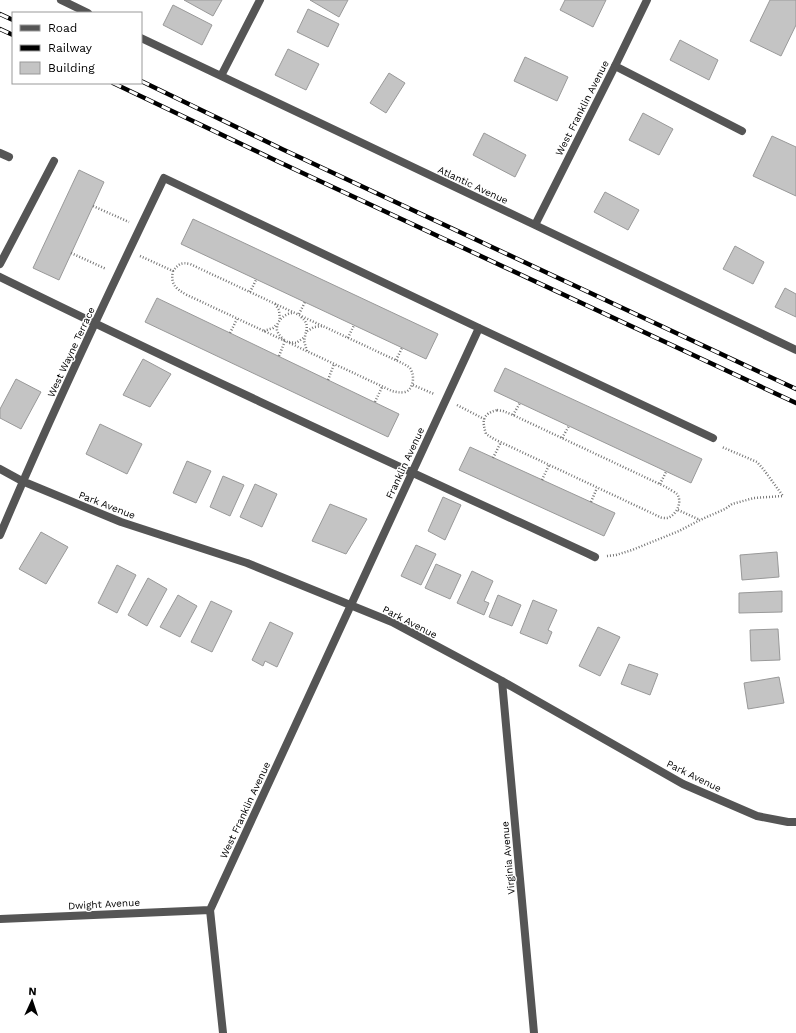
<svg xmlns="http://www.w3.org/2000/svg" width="796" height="1033" font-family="'Work Sans',sans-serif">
	<rect width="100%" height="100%" fill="#fff"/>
	<path fill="#c4c4c4" stroke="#999" d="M184 0H222L213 16Z
		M310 0H348L339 17Z
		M565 0H606L593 27 560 10Z
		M770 0H796V25L781 56 750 41Z
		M173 5 212 25 202 45 163 25Z
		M308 9 339 24 328 47 297 32Z
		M680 40 718 60 709 80 670 60Z
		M288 49 319 64 306 90 275 75Z
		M525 57 568 77 557 101 514 81Z
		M389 73 405 83 386 113 370 103Z
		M643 113 673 129 659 155 629 140Z
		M484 133 526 155 515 177 473 155Z
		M772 136 796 147V196L753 176Z
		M79 170 104 182 59 280 33 268Z
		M605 192 639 210 628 230 594 212Z
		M193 219 438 334 426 359 181 244Z
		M735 246 764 262 753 284 723 269Z
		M785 288 796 294V317L775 307Z
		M157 298 399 414 388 437 145 322Z
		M143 359 171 374 150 407 123 395Z
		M505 368 702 459 691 483 494 391Z
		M16 379 41 392 21 429 0 418V409Z
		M100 424 142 444 127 474 86 454Z
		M470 447 615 513 604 536 459 470Z
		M187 461 211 471 196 503 173 493Z
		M223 476 244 485 230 516 210 507Z
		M255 484 277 494 262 527 240 517Z
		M443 497 461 505 445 540 428 531Z
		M330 504 367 519 346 554 312 541Z
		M41 532 68 547 46 584 19 569Z
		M416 545 436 554 421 585 401 576Z
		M777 552 779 577 742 580 740 555Z
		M436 564 461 575 450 599 425 588Z
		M117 565 136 575 117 613 98 603Z
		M472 571 493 581 484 601 489 603 484 615 457 603Z
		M148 578 167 589 147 626 128 615Z
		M782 591V612L739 613V593Z
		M178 595 197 606 180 637 160 627Z
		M498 595 521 605 512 626 489 617Z
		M533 600 557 610 548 630 552 632 547 644 520 633Z
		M211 601 232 611 212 652 191 642Z
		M270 622 293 633 277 667 265 661 263 666 252 660Z
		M598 627 620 637 600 676 579 666Z
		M778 629 780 660 751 661 750 630Z
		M629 664 658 674 650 695 621 684Z
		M779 677 784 703 748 709 744 683Z"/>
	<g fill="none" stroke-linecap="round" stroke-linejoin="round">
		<path stroke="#777" stroke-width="2.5" stroke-dasharray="1 2" stroke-linecap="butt" d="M93 206 129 222
			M71 253 106 269
			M140 256 173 271C170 284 176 289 187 295L392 391C396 392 400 393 405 392 413 390 415 377 411 370 410 367 407 366 404 364L190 264C181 262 179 264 173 271
			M250 292 256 280
			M275 304 279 310 280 320
			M299 314 305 302
			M301 317C306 321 308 325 306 332
			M264 331 273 328 277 324
			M230 333 237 319
			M348 338 354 325
			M284 340C281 337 278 334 277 330 276 321 285 313 293 313
			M289 342 296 343 305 337
			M307 351 304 341 306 332 314 327 322 326
			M279 356 285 341
			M396 360 402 348
			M328 380 334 364
			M413 385 434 394
			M375 402 382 387
			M457 405 484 419
			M497 410 503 411 513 415 668 488C670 490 675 492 677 494 683 502 676 516 667 518 665 518 661 518 660 517L494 439 486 434C482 421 482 414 497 410Z
			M513 415 520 403
			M562 438 569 426
			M493 458 501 442
			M542 480 549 465
			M660 484 666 472
			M591 502 597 488
			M678 510 700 520
			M607 556 616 555 632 550 679 531 700 520 725 509 732 504 754 498 783 496 764 470 757 462 722 447"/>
		<path stroke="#555" stroke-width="8" d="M615 66 742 131
			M0 153 9 157"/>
		<path stroke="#555" stroke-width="8" d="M61 0 88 13
			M141 38 535 225 796 350
			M221 76 260 0
			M535 225 615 66 647 0
			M0 264 54 161
			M0 277C197 374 396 465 595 557
			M0 469 22 481 121 522 247 563 392 622 502 681 683 784 757 816 788 822H796
			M0 535C51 414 107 296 164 178L479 328 713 438
			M502 681 534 1033
			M0 919 210 910
			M223 1033 210 910 479 328"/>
		<defs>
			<path id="rail" d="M0 14 13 20
				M0 29 13 35
				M141 81 284 150 796 389
				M113 83 279 162 796 403"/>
		</defs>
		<use href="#rail" stroke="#000" stroke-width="4.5"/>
		<use href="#rail" stroke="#fff" stroke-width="3" stroke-dasharray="9" stroke-linecap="butt"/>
	</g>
	<g text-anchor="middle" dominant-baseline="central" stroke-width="3" stroke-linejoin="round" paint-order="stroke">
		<g font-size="10" fill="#000" stroke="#fff">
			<text transform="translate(582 108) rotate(-63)">West Franklin Avenue</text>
			<text transform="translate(473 185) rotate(25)">Atlantic Avenue</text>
			<text transform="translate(71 352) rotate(-65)">West Wayne Terrace</text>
			<text transform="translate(405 463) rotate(-65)">Franklin Avenue</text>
			<text transform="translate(107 505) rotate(21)">Park Avenue</text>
			<text transform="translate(410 622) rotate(27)">Park Avenue</text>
			<text transform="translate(694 776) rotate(26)">Park Avenue</text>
			<text transform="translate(245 810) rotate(-65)">West Franklin Avenue</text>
			<text transform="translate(508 858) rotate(-95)">Virginia Avenue</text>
			<text transform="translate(104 904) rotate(-3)">Dwight Avenue</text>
		</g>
	</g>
	<rect x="12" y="12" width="130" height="72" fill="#ffffff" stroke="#999999"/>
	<rect x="20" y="25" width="20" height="6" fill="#555555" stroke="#999999"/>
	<text x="48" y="32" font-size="12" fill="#000000">Road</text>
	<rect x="20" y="45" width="20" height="6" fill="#000000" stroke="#999999"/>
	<text x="48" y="52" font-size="12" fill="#000000">Railway</text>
	<rect x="20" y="62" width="20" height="12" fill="#c4c4c4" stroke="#999999"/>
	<text x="48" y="72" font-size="12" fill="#000000">Building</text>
	<g transform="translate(32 1001) rotate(3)" stroke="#ffffff" stroke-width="3" paint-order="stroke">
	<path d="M0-3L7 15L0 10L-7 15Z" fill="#000000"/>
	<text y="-6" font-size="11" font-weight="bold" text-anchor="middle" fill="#000000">N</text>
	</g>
</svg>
